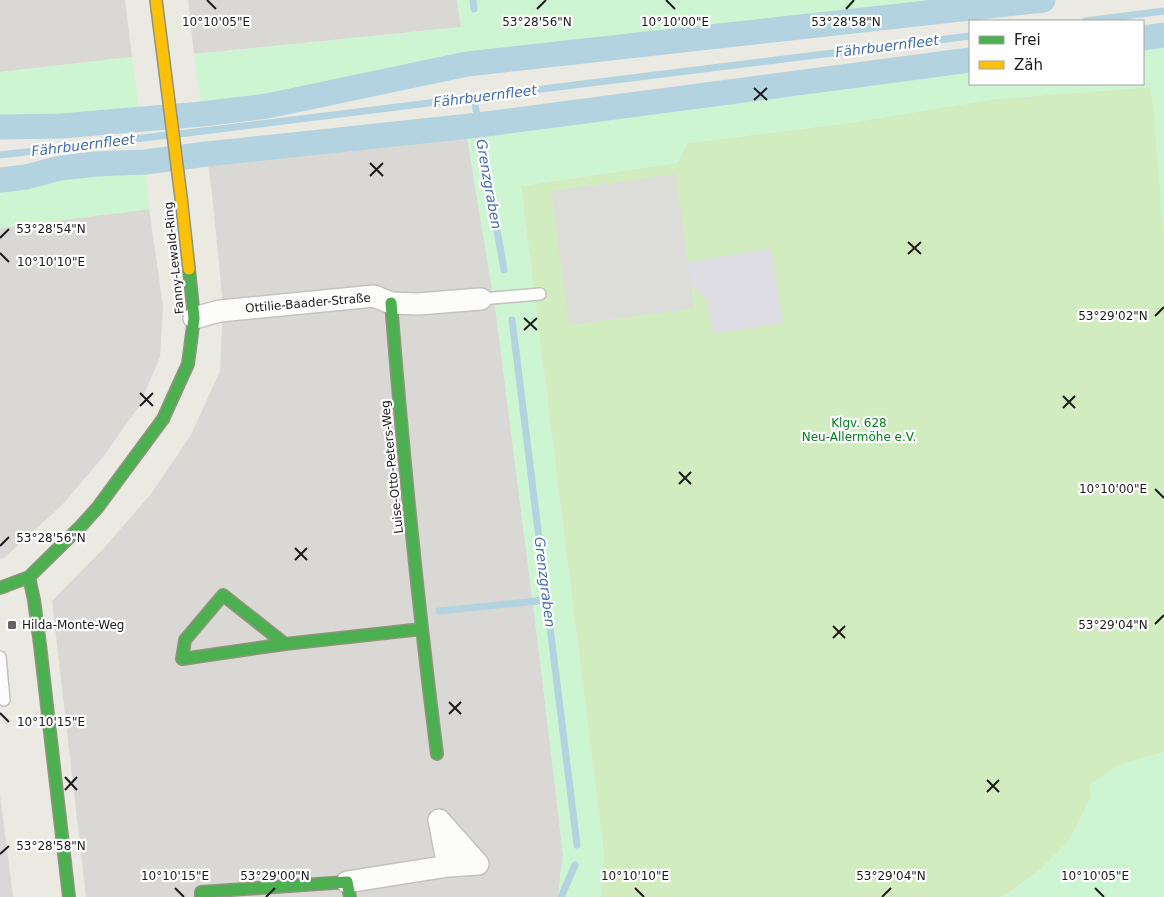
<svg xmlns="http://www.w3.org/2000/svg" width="1164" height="897" font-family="'DejaVu Sans',sans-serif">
	<rect width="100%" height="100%" fill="#eae9e2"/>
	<path fill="#d9d8d4" d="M0 0H125L132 57 0 72Z
		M188 0H457L461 27 194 54Z
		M465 125 496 313 540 660 563 854 558 897H86L52 601 104 548 151 494 191 435 220 371 223 305 212 194 207 154Z
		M149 209 163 306 160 357 139 406 103 457 61 506 4 558 0 559V228Z
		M0 794 13 897H0Z"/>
	<path fill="#d1ecbe" d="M1152 87 1164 233V752L1118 765 1090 798 1070 839 1041 869 1005 895 1000 897H600L604 854 521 186 677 163 688 143 856 122 995 99Z"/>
	<path fill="#cdf5d2" d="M457 0H1043L467 64 267 106 202 114 194 54 461 27Z
		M1164 35V233L1151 87 995 99 856 122 688 143 677 163 521 186 604 854 600 897H558L563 854 540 660 496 313 465 125H479L970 60V84H1143V38Z
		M132 57 140 119 61 126 0 127V72Z
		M145 162 149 209 0 228V180L26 177 60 168 95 164Z
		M1164 752V897H1000L1005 895 1041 869 1070 839 1090 798 1089 785 1118 765Z"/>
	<path fill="#dcdcd9" d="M676 174 694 308 569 325 551 191Z"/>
	<path fill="#dedde3" d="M771 248 783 323 713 334 707 299 691 286 687 262Z"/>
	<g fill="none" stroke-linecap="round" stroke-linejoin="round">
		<path stroke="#b3d3e1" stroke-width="7" d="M473 0 474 9
			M1085 21 1164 11
			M474 98 504 270
			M179 134 970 36
			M0 155 168 135
			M512 320 577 845
			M439 611 547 600
			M561 897 575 865"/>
		<path stroke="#b3d3e1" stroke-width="25" d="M1143 38 1164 35
			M0 127 61 126 202 114 267 106 467 64 1043 0
			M0 180 26 177 60 168 95 164 145 162 207 154 479 125 970 60"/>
		<defs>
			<path id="lane" d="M481 299 540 294
				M0 657 4 700"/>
			<path id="street" d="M194 318 220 311 374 296 391 303 418 304 481 299
				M347 882 448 866 478 864 439 820 448 866"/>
			<path id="fast" d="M391 303C403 454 418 604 437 754
				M29 577 34 600 40 645 69 897
				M0 588 29 577 81 526 98 507 163 419 188 364 194 318 189 269
				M285 644 223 595 185 640 182 659 285 644 422 629
				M201 897V892L347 882 350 897"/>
			<path id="slow" d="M156 0 181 197 189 269"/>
		</defs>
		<use href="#lane" stroke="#c2c2bf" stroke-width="14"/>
		<use href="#street" stroke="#c2c2bf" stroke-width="24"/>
		<use href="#fast" stroke="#90947b" stroke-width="14"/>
		<use href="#slow" stroke="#90947b" stroke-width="14"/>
		<use href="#lane" stroke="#fcfcfb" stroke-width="11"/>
		<use href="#street" stroke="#fcfcfb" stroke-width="21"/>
		<use href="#fast" stroke="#4caf50" stroke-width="11"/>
		<use href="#slow" stroke="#ffc107" stroke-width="11"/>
	</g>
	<path fill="none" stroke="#1b1b1b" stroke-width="2" d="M207 0 216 9M666 0 675 9M537 9 546 0M846 9 854 0M754 88 767 100M754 100 767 88M370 163 383 176M370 176 383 163M0 238 9 229M908 242 921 254M0 253 9 262M908 254 921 242M1155 316 1164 307M524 318 537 330M524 330 537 318M140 393 153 406M1063 396 1075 408M140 406 153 393M1063 408 1075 396M679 472 691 484M679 484 691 472M1155 489 1164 498M0 546 9 537M295 548 307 560M295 560 307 548M1155 624 1164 615M833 626 845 638M833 638 845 626M449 702 461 714M0 713 9 722M449 714 461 702M65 777 77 790M987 780 999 792M65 790 77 777M987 792 999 780M0 854 9 846M175 888 184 897M635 888 644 897M1095 888 1104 897M266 897 275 888M882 897 891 888"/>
	<rect fill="#636361" stroke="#fff" stroke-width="2" x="7" y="620" width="10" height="10" rx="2.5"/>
	<g text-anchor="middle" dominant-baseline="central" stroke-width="4.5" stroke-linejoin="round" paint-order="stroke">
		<g font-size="12" fill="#1b1b1b" stroke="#fff">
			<text transform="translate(174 258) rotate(-96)">Fanny-Lewald-Ring</text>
			<text transform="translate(308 303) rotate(-5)">Ottilie-Baader-Straße</text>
			<text transform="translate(392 467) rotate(-96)">Luise-Otto-Peters-Weg</text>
		</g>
		<g font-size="12" fill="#02801b" stroke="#fff">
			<text x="859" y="423">Klgv. 628<tspan x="859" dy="14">Neu-Allermöhe e.V.</tspan></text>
		</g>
		<g font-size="12" fill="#1b1b1b" stroke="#fff" text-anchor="start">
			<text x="22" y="625">Hilda-Monte-Weg</text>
		</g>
		<g font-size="14" font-style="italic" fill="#416db1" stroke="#fff">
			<text transform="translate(887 46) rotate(-7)">Fährbuernfleet</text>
			<text transform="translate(485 96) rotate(-7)">Fährbuernfleet</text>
			<text transform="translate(83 145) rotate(-7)">Fährbuernfleet</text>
			<text transform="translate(489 184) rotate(80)">Grenzgraben</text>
			<text transform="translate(545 582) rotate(83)">Grenzgraben</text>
		</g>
	</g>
	<g font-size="12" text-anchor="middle" fill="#1b1b1b" stroke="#fff" stroke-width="4.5" stroke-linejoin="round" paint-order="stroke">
		<text x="216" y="26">10°10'05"E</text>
		<text x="537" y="26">53°28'56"N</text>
		<text x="675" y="26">10°10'00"E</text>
		<text x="846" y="26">53°28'58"N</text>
		<text x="51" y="233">53°28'54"N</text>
		<text x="51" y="266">10°10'10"E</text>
		<text x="1113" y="320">53°29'02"N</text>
		<text x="1113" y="493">10°10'00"E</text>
		<text x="51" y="542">53°28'56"N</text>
		<text x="1113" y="629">53°29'04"N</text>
		<text x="51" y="726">10°10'15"E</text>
		<text x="51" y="850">53°28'58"N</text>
		<text x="175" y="880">10°10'15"E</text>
		<text x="275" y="880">53°29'00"N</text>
		<text x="635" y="880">10°10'10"E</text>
		<text x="891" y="880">53°29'04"N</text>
		<text x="1095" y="880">10°10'05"E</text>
	</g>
	<rect x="969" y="20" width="175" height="65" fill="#ffffff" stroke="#a4a4a4"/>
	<rect x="979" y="36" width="25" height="8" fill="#4caf50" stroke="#a4a4a4"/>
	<text x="1014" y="45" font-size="15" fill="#1b1b1b">Frei</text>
	<rect x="979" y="61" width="25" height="8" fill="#ffc107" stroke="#a4a4a4"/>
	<text x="1014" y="70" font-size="15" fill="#1b1b1b">Zäh</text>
</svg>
